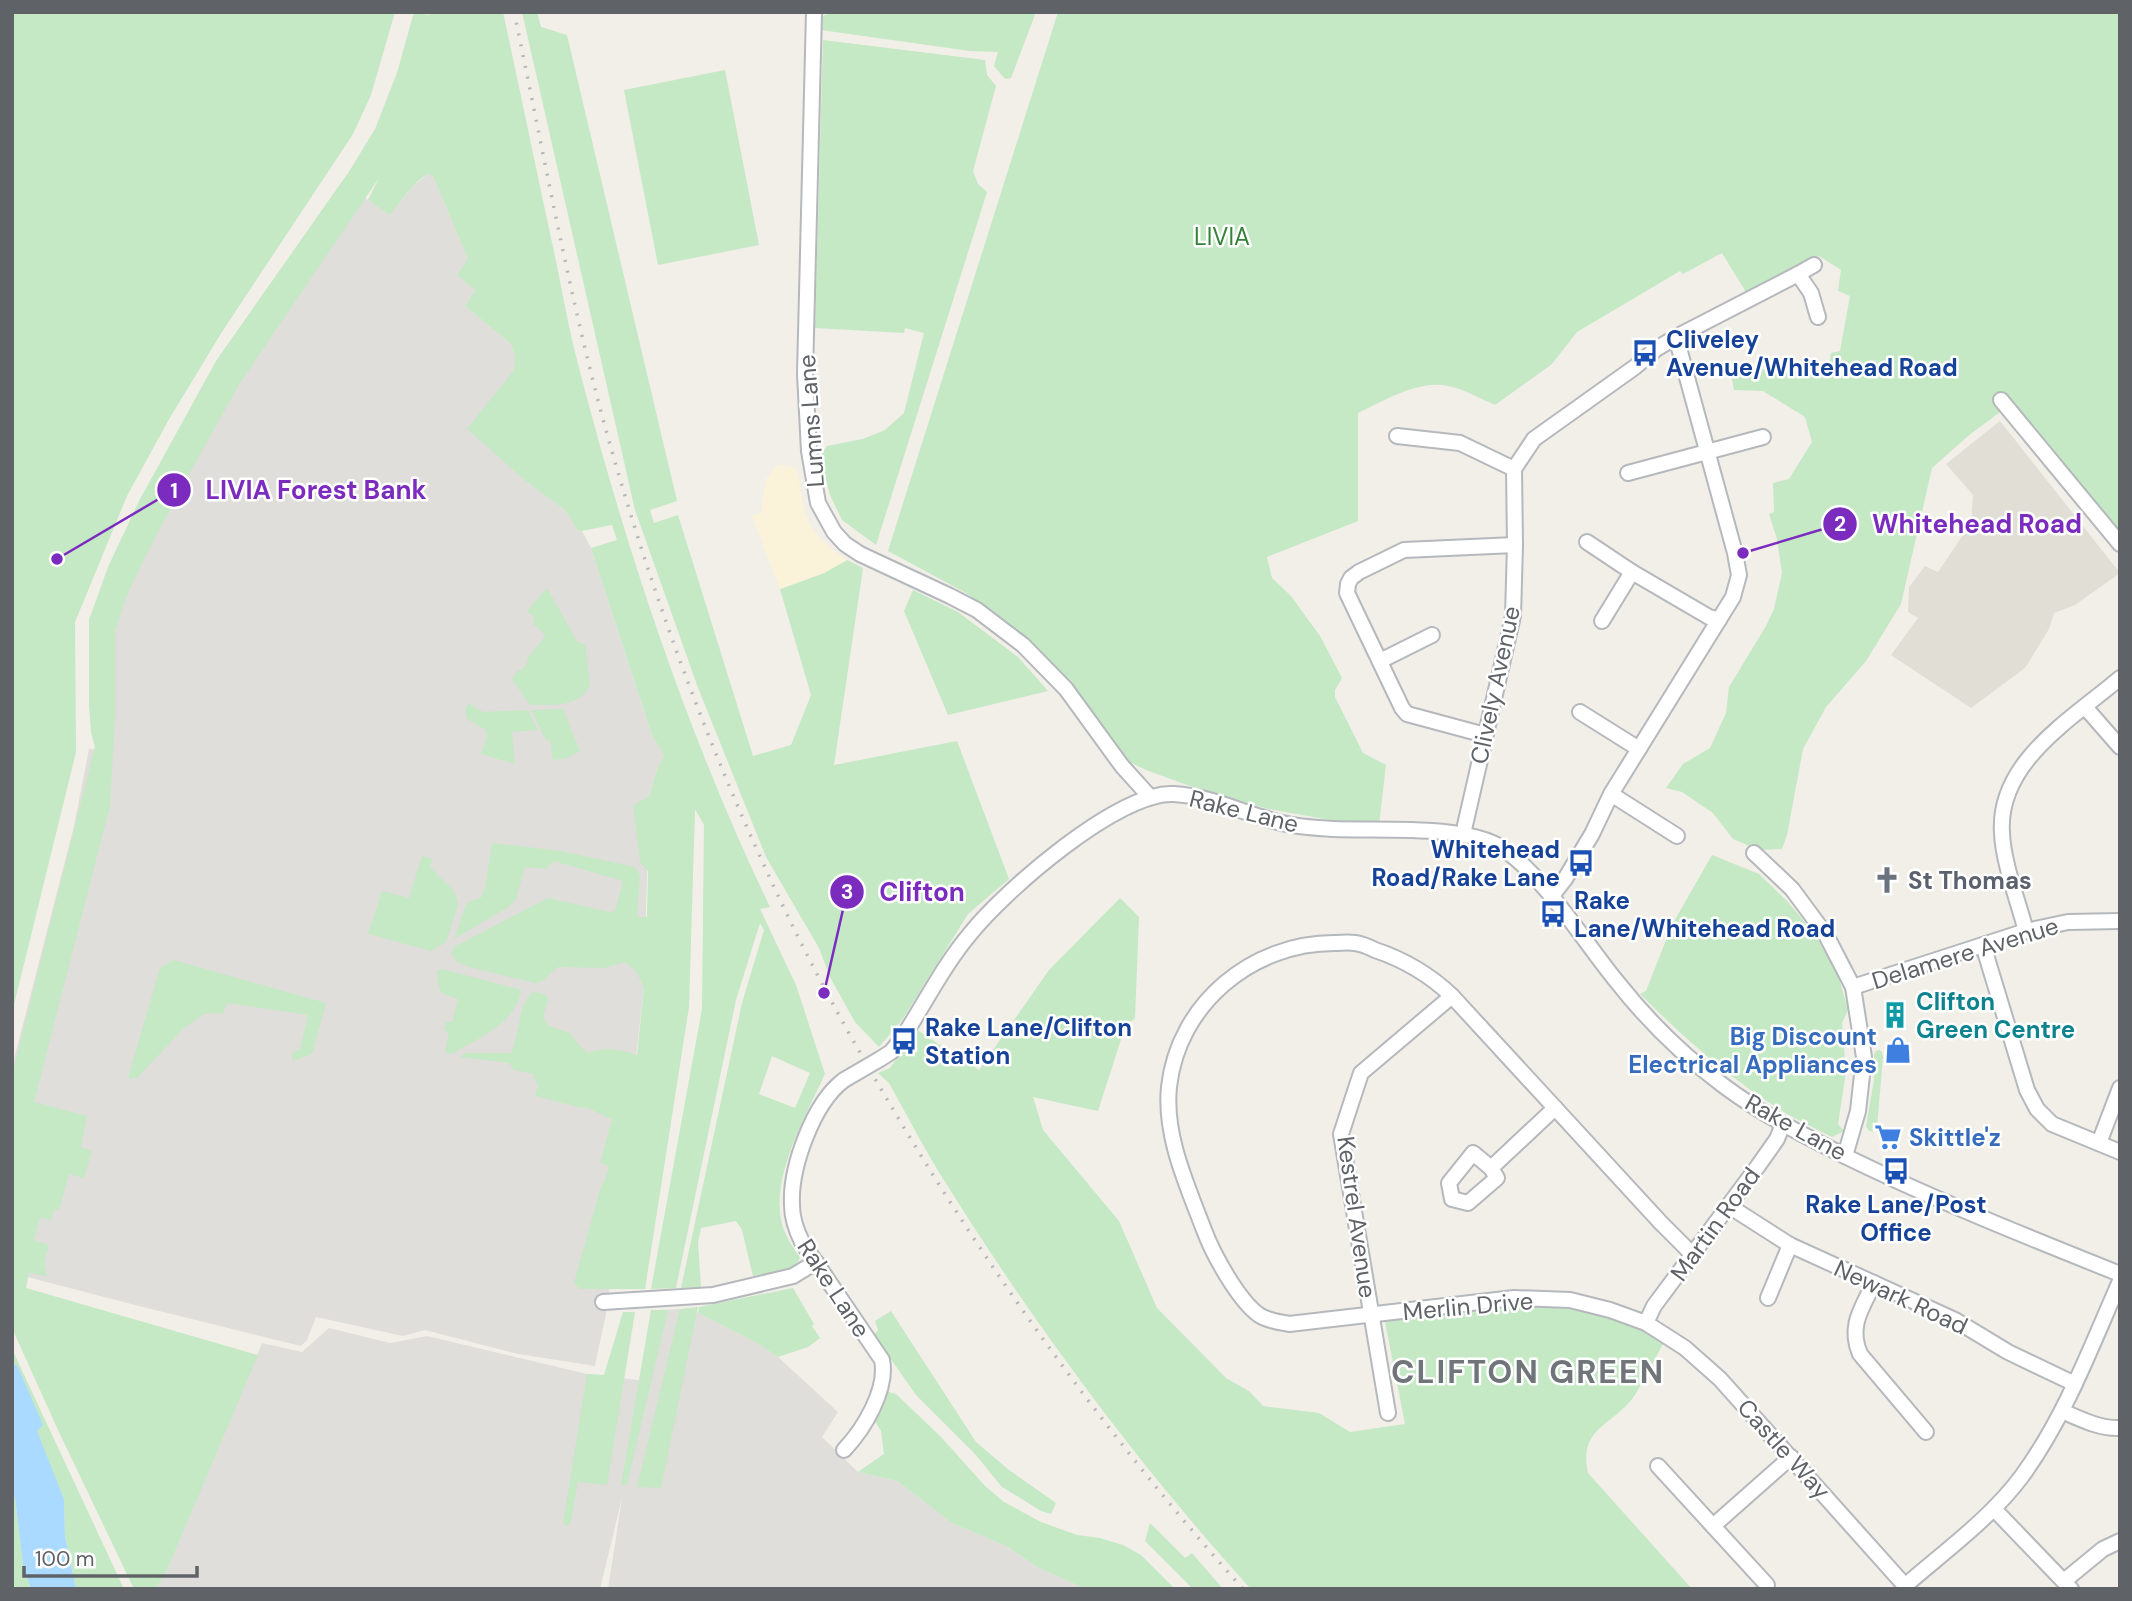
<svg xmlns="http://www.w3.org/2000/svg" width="2132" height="1601" viewBox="0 0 2132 1601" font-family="'DM Sans',sans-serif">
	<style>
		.industrial { fill: #e0deda }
		.education { fill: #e1ded6 }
		.green { fill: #c5e8c5; fill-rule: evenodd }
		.sand { fill: #fbf3d9 }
		.water { fill: #aadaff }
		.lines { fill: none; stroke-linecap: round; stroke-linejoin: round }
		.street-casing { stroke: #b5b8bc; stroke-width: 18 }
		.street { stroke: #fff; stroke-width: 14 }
		.rail { stroke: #b6b7b8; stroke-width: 3.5; stroke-dasharray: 2 9; stroke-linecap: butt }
		.street-bridge-casing { stroke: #b5b8bc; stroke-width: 18; stroke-linecap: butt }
		.street-bridge { stroke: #fff; stroke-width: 14 }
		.labels { text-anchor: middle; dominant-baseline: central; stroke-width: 5; stroke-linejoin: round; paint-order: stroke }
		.park-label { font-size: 24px; fill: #348238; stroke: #fff }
		.transit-label { font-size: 24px; font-weight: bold; fill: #164399; stroke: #fff; text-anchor: start }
		.street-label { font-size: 24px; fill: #5f6368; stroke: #fff }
		.worship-label { font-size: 24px; font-weight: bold; fill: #5b616d; stroke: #fff; text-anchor: start }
		.culture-label { font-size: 24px; font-weight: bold; fill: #0d838f; stroke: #fff; text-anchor: start }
		.shop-label { font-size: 24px; font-weight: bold; fill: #366cbe; stroke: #fff; text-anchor: end }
		.district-label { font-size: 32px; font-weight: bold; letter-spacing: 2px; fill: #70757a; stroke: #fff }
		.leader { fill: none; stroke: #7b2cbf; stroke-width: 2.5 }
		.callout-dot { fill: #7b2cbf; stroke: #fff; stroke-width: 2.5 }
		.mark-label { font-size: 21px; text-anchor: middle; font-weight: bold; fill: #fff }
		.callout-label { font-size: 26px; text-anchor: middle; font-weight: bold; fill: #7b2cbf; stroke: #fff; stroke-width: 5; stroke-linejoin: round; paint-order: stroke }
	</style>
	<rect width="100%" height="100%" fill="#f1efe8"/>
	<!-- industrial -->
	<g class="industrial">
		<path d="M428,174L433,176L468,259L475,290L465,306L511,344L515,356V370L528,483L566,511L577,530L582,531L591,548L652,735L664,755L657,770L649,798L644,988L606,1314L595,1366L518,1354L425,1330L403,1336L316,1317L307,1340L301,1346L131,1304L12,1273V1067L74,826L89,749L107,751L112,632L122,598L240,377L365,198L390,214L413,186Z"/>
		<path d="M680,1309L698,1313L755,1342L778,1357L838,1412L822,1437L858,1472L897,1481L952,1523L1006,1546L1039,1568L1086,1589H608L622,1498L600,1589H155L165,1575L262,1343L302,1352L329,1328L390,1343L427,1336L587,1374L646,1381L661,1310Z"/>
	</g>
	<!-- education -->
	<path class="education" d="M2000,421L2120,573L2075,605L2054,613L2049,629L2025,668L1971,708L1891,655L1918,618L1908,612L1909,587L1925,566L1938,572L1971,523L1973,495L1946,464Z"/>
	<!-- green -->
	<g class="green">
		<path d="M12,12H395L371,95L353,134L220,335L168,421L127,496L75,622L76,752L12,1013Z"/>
		<path d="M414,12L429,15L430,12H503C521,95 538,178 556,261C563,295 569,330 578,364C626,550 687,734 770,907L760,909L796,985L825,1074C806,1115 770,1177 782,1224C785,1236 793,1247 800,1258L792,1271L753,1276L742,1230L736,1221L701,1228L698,1242L701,1287L681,1288L742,1003L764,930L760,923L736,1000L676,1288L651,1289L702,1009L704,825L695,809L689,1007L645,1289H580L574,1283L602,1183H604L609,1166L600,1163L612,1119C601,1115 595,1111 585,1107L582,1108L535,1096L538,1086L533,1074L514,1070L509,1063L460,1057L465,1053H512L523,1006L532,992L545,994L548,999L543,1017L549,1026L570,1033L579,1045L588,1053C606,1046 620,1050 637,1055L644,988L636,971L625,962L604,968L558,967L543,981L535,983L469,967L457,962L451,954L454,947L548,898L610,912L615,911L623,881L554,861L546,869L525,867L516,899L510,906L454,939L467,902L481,898L485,887L492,843L561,851L631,866L637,869L640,876L637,917H647L648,871L640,862L633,805L649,797L657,770L664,755L652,735L591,548L617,540L612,525L582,531L577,530L566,511L528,483L467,429L514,370L515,356L511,344L465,306L475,290L457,275L468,259L433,176L428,174C412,183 402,200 390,215L368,200L379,178L240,383L184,483L143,561L125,600L115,632V718L110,806L34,1102L87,1116L81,1147L92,1151L84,1178L69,1174L59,1210L54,1209L51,1220L40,1218L34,1240L49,1245L44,1262L47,1276L29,1273L26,1288L258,1355L165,1575L155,1589H134L58,1430L12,1328V1075L95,747L91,732L89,705V620L108,567L139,501L216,361L350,170L375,129L397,73ZM772,1056L810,1073L795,1108L759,1094Z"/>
		<path d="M522,12H537L541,27L567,35L677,501L650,510L654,523L678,515L753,756L791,745L811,695L780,589L824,573L847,560L863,568L834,765L957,741L1009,879L968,914L902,1020L879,1047L855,1022L830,977L819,948L766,857L697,685L635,510Z"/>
		<path d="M836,12H1036L1011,78L1005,79L994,66L998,52L970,51L821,30L822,16Z"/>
		<path d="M1058,12H2120V532L2012,403L1968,436L1932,468L1901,604L1866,661L1826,707L1803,749L1787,835L1782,849L1759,850L1733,839L1713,813L1682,792L1666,788L1683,764L1710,748L1726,713L1729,687L1766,626L1774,609L1782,573L1777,539L1769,514L1774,512L1773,483L1789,479L1812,442L1805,417L1763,391L1734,390L1730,368L1828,372L1831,353L1840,351L1850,296L1838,291L1841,270L1819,256L1746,292L1722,253L1683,274L1680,271L1577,332L1552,364L1495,405C1481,399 1464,389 1449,386C1419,379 1383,401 1358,413V521L1267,557L1272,578L1291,596L1320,636L1342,678L1335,690V697L1363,753L1386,765L1379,825L1347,823L1268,809L1187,785L1146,770L1123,759L1068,680L1019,632L966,593L888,551Z"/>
		<path d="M823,40L985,60L987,75L996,86L973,171L978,184L987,192L876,545L842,520L830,495L820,456L827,446L863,439L885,430L904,413L924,333L905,328L904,333L815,328Z"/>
		<path d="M725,70L759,245L658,265L624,90Z"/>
		<path d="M547,588L577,641L585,645L590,684C581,708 551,705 530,705L512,679L518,670L521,671L528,661L527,659L546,635L533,624L534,617L527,611Z"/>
		<path d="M913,590L958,612L1018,657L1048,691L948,715L904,611Z"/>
		<path d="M468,703L483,712L528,710L538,730L512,732L515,764L481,754L487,738L486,730L467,719L465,710Z"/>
		<path d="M563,709L580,751L567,758L553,760L550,740H546L531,710Z"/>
		<path d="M1712,855L1759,874L1788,902L1815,935L1838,975L1848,1010L1842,1023L1846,1072L1838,1124L1844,1131L1832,1137C1815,1128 1796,1120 1779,1109C1728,1077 1682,1036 1640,994L1646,991L1672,925Z"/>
		<path d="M422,856L433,859L430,867L453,890L456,896L458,905L446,942L431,951L368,934L382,891L409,898Z"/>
		<path d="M1120,898L1139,917L1135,1018L1125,1027L1098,1111L1033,1097L1043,1130L1119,1221L1157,1308L1226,1378L1249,1391L1263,1406L1319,1413L1350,1432L1405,1424L1385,1322C1477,1303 1581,1289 1664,1342C1654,1360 1644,1382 1632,1399C1611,1426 1578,1429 1588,1473L1692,1589H1251C1138,1465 1036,1327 947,1185C926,1152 908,1117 889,1083L878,1073L890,1068L917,1030L979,1070L1049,970Z"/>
		<path d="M173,960L326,1003L312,1054L293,1061L291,1054L300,1049L308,1015L227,1003L223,1013L204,1014L183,1029L137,1078L129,1079V1074L160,968Z"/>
		<path d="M442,969L521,990C517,1023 478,1038 452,1054L445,1052L449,1032L444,1030L446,1022H452L458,999L441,993L437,979V971Z"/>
		<path d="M1879,1050L1882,1052L1883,1057L1877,1127L1873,1132L1868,1130L1866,1126L1874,1080V1055L1876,1051Z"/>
		<path d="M793,1288L814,1324L812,1326L820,1338L808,1347L778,1357L755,1342L698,1313L699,1307Z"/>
		<path d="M698,1307L661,1488L637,1487L680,1309Z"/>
		<path d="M651,1310H668L627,1485H621Z"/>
		<path d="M891,1311L976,1442L1009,1470L1056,1503L1051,1514L1041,1511L1002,1487L975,1454L916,1395L874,1335L878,1330L875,1321Z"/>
		<path d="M623,1312H635L607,1485L578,1482L571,1521L567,1527L563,1523L587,1374L604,1375Z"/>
		<path d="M12,1349L124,1589H76L65,1536L64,1499L36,1431L17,1365H12Z"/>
		<path d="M888,1392L896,1394L941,1437L985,1486L1004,1502L1041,1522L1077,1535L1100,1538L1123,1545L1141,1555L1175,1589H1086L1039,1568L1006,1546L952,1523L897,1481L858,1472L884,1454L881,1431L874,1420Z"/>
		<path d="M12,1492L15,1498L23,1565L31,1589H12Z"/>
		<path d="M1150,1523L1185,1558L1192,1553L1223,1589H1193L1145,1541Z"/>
	</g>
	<!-- sand -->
	<path class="sand" d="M778,464L796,469C800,482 801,495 804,509C809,533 828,547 847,560L824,573L780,589L752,516L761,513L766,479Z"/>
	<!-- water -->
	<path class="water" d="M12,1365H17L43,1425L37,1431L64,1499L65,1536L76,1589H31L23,1565L15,1498L12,1492Z"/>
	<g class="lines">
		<defs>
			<g id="street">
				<path d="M814,12L805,374L809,451L818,503L834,532L845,544L860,554L950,596L977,610L1023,645L1066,689L1122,766L1150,797"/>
				<path d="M1798,274L1814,265"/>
				<path d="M2001,400L2120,544"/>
				<path d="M1397,436L1460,443L1514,469"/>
				<path d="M1628,473L1763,437"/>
				<path d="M1587,542L1632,572L1709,617L1719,620"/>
				<path d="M1602,621L1632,572"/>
				<path d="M1380,661L1432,635"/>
				<path d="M2085,707L2120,747"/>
				<path d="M1580,712L1639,749"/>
				<path d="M1485,735L1407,714L1402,708L1347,593L1348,584L1351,578L1359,572L1404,550L1515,545"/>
				<path d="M1611,794L1677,836"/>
				<path d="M1463,834L1513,616L1515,545L1514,469L1534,439L1635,367L1656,349L1676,337L1798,274L1811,293L1818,317"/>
				<path d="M1754,853L1792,889L1826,935L1853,987L1864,1057L1858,1111L1845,1156"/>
				<path d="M1551,897L1565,879L1592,834L1611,794L1733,597L1739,575L1735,553L1676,337"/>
				<path d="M2026,931C2018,901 2003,862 2002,833C1997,762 2072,719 2120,678"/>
				<path d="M1983,945L2027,1090L2037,1109L2052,1124L2120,1152"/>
				<path d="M1853,987L2026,931L2068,922L2120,921"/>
				<path d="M880,1059L891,1052L901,1040C924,1005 943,966 970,934C1004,891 1119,791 1174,794C1212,796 1246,815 1282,823C1298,827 1317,828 1333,829C1378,831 1465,824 1502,848C1544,876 1585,943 1618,983C1648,1021 1685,1057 1724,1086C1764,1116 1809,1138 1853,1160C1940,1202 2030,1238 2120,1274"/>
				<path d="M2099,1143L2120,1088"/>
				<path d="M1491,1168L1497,1178L1468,1203L1452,1199L1449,1183L1473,1153L1491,1168L1555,1108"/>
				<path d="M1729,1206L1790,1245L1955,1320L2008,1352L2075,1384"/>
				<path d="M1692,1254L1661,1223L1452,996C1429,974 1405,960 1375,950C1369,947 1362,944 1355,943C1348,942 1341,943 1334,943C1252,943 1178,1004 1169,1087C1164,1136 1187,1185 1204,1230C1213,1254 1238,1300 1259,1315C1268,1321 1279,1322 1289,1324L1514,1298L1570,1300L1610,1310L1646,1323L1685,1348L1720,1379L1908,1589"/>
				<path d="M1874,1283C1862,1308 1848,1326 1860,1354L1926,1432"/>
				<path d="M1768,1298L1790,1245"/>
				<path d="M603,1302L713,1295L793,1276L816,1262"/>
				<path d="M1646,1323L1654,1306L1758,1166L1777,1139L1783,1124"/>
				<path d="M2062,1411C2080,1419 2100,1429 2120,1428"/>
				<path d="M1388,1413L1341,1134L1361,1073L1452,996"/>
				<path d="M844,1450C864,1429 888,1389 882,1360L802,1242C796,1230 792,1218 792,1205C790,1168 813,1103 844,1080"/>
				<path d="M1658,1466L1767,1585"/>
				<path d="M1994,1509L2071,1589"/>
				<path d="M1713,1526L1791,1457"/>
				<path d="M2064,1581L2103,1549L2120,1541"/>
				<path d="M1906,1585C1945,1551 1991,1518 2022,1476C2065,1417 2091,1347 2120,1281"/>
			</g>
		</defs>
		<!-- street casing -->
		<use href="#street" class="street-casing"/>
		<!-- street -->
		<use href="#street" class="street"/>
		<!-- rail -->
		<path class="rail" d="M514,12C547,168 574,326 620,479C663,625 718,770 784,908C822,988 866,1065 912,1141C1009,1300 1119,1450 1243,1589"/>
		<defs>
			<path id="street-bridge" d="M844,1080L880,1059"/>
		</defs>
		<!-- street-bridge casing -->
		<use href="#street-bridge" class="street-bridge-casing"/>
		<!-- street-bridge -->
		<use href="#street-bridge" class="street-bridge"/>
	</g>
	<!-- icons -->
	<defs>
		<symbol id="bus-bare" viewBox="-9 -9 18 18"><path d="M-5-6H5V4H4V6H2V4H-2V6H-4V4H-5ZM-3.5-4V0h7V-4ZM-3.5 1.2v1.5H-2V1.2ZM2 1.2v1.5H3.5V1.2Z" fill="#1a4fb4" stroke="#fff" stroke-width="2.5" paint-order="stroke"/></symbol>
		<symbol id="church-bare" viewBox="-9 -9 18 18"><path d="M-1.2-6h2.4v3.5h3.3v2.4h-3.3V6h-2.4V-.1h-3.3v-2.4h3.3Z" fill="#6b7280" stroke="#fff" stroke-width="2.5" paint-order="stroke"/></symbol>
		<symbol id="building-bare" viewBox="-9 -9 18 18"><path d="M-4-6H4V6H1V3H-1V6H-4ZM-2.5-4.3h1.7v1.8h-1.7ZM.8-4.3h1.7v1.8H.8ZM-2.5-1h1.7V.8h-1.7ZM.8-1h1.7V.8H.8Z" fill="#0f9aa8" stroke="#fff" stroke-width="2.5" paint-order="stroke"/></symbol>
		<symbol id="shop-bare" viewBox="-9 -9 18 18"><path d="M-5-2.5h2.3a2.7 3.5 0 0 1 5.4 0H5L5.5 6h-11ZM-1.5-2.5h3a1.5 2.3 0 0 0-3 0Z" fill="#3f7fe0" stroke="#fff" stroke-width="2.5" paint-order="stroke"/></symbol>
		<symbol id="supermarket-bare" viewBox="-9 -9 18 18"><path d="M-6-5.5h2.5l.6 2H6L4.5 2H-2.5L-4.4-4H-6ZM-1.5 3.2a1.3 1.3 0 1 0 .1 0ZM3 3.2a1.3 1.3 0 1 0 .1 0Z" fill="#3f7fe0" stroke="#fff" stroke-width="2.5" paint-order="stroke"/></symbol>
	</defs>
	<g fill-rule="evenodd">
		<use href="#bus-bare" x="1626" y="334" width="38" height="38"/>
		<use href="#bus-bare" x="1562" y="844" width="38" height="38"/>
		<use href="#church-bare" x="1868" y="861" width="38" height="38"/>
		<use href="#bus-bare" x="1534" y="895" width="38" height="38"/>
		<use href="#building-bare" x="1876" y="996" width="38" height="38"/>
		<use href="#bus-bare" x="885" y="1022" width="38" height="38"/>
		<use href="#shop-bare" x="1879" y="1031" width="38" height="38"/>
		<use href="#supermarket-bare" x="1869" y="1118" width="38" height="38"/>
		<use href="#bus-bare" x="1877" y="1152" width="38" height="38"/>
	</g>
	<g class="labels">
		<!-- park labels -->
		<g class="park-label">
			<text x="1222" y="236">LIVIA</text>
		</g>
		<!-- transit labels -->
		<g class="transit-label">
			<text x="1666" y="339">Cliveley<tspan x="1666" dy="28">Avenue/Whitehead Road</tspan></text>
			<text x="1560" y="849" text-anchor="end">Whitehead<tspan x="1560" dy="28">Road/Rake Lane</tspan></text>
			<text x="1574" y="900">Rake<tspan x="1574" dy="28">Lane/Whitehead Road</tspan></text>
			<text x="925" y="1027">Rake Lane/Clifton<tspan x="925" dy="28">Station</tspan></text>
			<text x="1896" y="1204" text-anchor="middle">Rake Lane/Post<tspan x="1896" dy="28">Office</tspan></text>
		</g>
		<!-- street labels -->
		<g class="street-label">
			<text transform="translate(811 421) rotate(-94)">Lumns Lane</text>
			<text transform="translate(1495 685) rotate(-78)">Clively Avenue</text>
			<text transform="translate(1244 811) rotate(14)">Rake Lane</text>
			<text transform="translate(1965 953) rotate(-17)">Delamere Avenue</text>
			<text transform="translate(1796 1127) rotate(29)">Rake Lane</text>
			<text transform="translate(1357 1217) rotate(82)">Kestrel Avenue</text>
			<text transform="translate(1715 1224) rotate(-54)">Martin Road</text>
			<text transform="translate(834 1288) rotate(57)">Rake Lane</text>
			<text transform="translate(1901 1297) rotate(25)">Newark Road</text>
			<text transform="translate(1468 1306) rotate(-5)">Merlin Drive</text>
			<text transform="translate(1784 1449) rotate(48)">Castle Way</text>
		</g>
		<!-- worship labels -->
		<g class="worship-label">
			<text x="1908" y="880">St Thomas</text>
		</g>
		<!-- culture labels -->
		<g class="culture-label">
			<text x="1916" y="1001">Clifton<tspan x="1916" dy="28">Green Centre</tspan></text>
		</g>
		<!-- shop labels -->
		<g class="shop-label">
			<text x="1877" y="1036">Big Discount<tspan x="1877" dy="28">Electrical Appliances</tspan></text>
			<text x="1909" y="1137" text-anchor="start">Skittle'z</text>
		</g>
		<!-- district labels -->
		<g class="district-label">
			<text x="1528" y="1372">CLIFTON GREEN</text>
		</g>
	</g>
	<!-- callouts -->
	<path class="leader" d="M57 559L174 490M1743 553L1840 524M824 993L847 892"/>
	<g class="callout-dot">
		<circle cx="57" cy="559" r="7"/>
		<circle cx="1743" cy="553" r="7"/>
		<circle cx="824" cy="993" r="7"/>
		<circle cx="174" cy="490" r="18"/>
		<circle cx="1840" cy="524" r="18"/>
		<circle cx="847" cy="892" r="18"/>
	</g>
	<g class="mark-label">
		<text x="174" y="498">1</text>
		<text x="1840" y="531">2</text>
		<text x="847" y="899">3</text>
	</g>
	<g class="callout-label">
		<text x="316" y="499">LIVIA Forest Bank</text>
		<text x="1977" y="533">Whitehead Road</text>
		<text x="922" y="901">Clifton</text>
	</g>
	<!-- border -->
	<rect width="2132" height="1601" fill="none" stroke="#5f6368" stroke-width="28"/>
	<!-- scale -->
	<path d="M24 1566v10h173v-10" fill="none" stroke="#5f6368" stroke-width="3.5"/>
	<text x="35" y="1566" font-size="21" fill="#5f6368" stroke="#ffffff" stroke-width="5" paint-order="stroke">100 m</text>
</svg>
